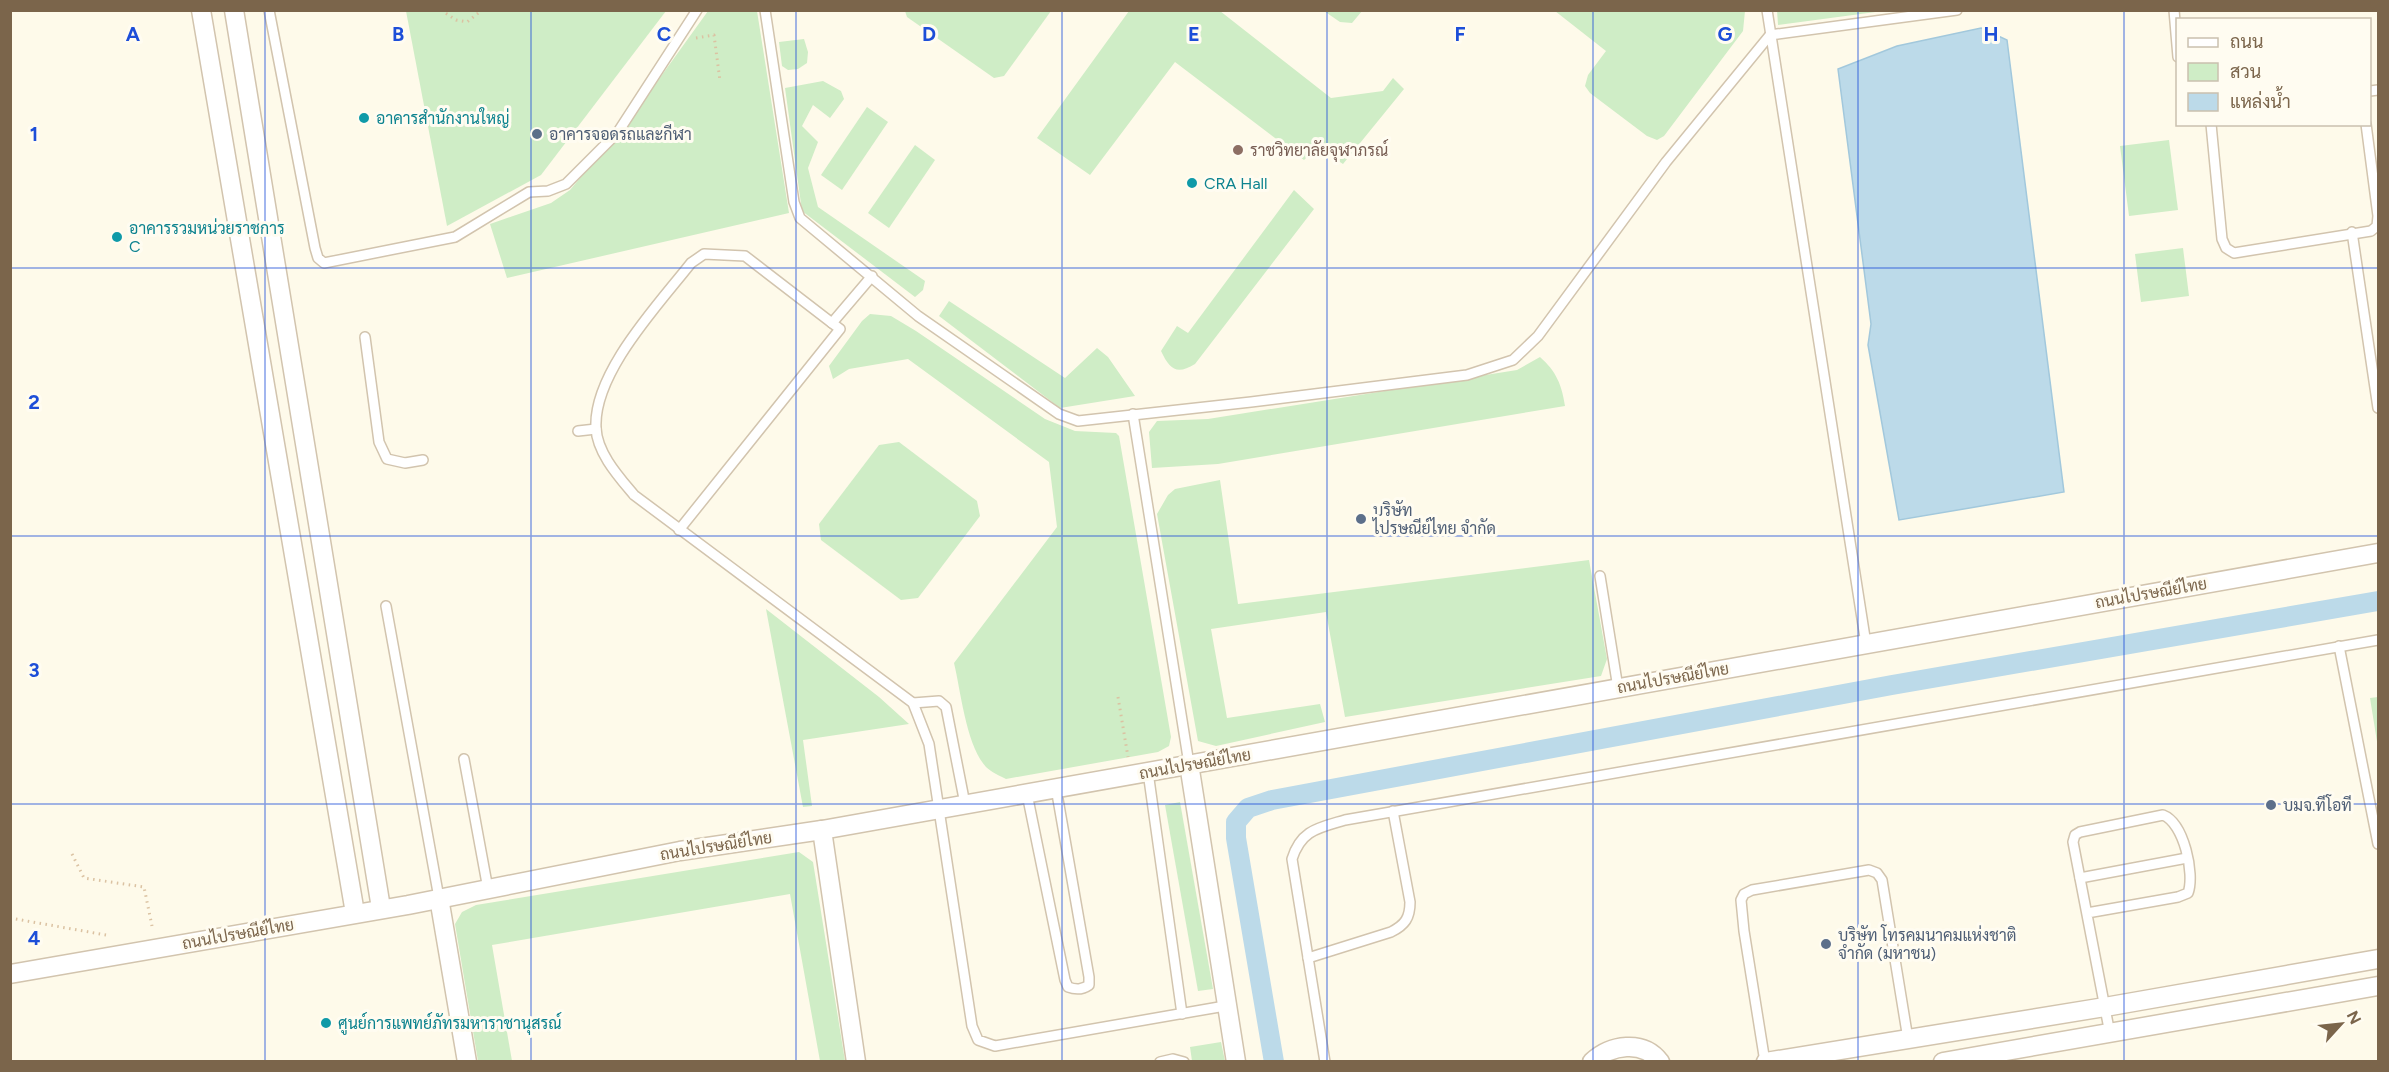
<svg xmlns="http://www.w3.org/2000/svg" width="2389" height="1072" viewBox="0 0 2389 1072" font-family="Figtree,Sarabun,sans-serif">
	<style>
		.green { fill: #cfedc6 }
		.water { fill: #bcdae9; stroke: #a2c8dc; stroke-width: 1.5 }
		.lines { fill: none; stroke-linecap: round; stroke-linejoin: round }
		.canal { stroke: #bcdae9; stroke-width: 20 }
		.lane-casing { stroke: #d2c4ae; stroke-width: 12 }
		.street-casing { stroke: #d2c4ae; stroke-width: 21 }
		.path { stroke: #dbc2a2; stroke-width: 3; stroke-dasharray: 1.5 4.5; stroke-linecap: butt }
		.lane { stroke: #fff; stroke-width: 9 }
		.street { stroke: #fff; stroke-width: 18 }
		.grid { fill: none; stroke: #1d4ed8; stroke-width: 1.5; stroke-opacity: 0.55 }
		.culture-dot { fill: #0f9aa8; stroke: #fffcf1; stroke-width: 2 }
		.service-dot { fill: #5c6f8a; stroke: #fffcf1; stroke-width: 2 }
		.education-dot { fill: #8d6e63; stroke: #fffcf1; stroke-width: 2 }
		.labels { text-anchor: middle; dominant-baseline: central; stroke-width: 6; stroke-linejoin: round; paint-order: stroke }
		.culture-label { font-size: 16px; fill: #0d838f; stroke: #fffcf1; text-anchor: start }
		.service-label { font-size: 16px; fill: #4e5e75; stroke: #fffcf1; text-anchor: start }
		.education-label { font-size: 16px; fill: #785e54; stroke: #fffcf1; text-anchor: start }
		.street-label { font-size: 16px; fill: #7b654b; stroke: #fffcf1 }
		.grid-label { font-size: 20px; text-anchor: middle; font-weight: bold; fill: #1d4ed8; stroke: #fffcf1; stroke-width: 6; stroke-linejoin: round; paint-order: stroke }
	</style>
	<rect width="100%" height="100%" fill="#fefaea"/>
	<!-- green -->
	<g class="green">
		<path d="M1777,10H1883V11L1778,25Z"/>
		<path d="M406,11V10L666,11L541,175L447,226Z"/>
		<path d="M708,11H757L789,213L507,278L490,224L551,203L570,190L636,111Z"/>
		<path d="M905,11V10L1051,11L1004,76L994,78L907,17Z"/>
		<path d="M1129,11H1220L1331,98L1383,91L1393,78L1404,89L1343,164L1317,147L1304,160L1175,62L1090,175L1037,138Z"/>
		<path d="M1324,11H1362L1352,23L1340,22Z"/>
		<path d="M1555,11H1745L1743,31L1664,136L1657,140L1647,136L1590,93L1585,86L1588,75L1606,51Z"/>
		<path d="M804,39L808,52L807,63L798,69L788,70L782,66L779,42Z"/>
		<path d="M823,81L841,91L844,99L830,118L813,105L802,126L818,142L808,168L818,207L925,281L923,290L915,297L802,211L785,88Z"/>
		<path d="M867,107L888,122L842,190L821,175Z"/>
		<path d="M2169,140L2178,210L2129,216L2120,146Z"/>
		<path d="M915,145L935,160L889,228L868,213Z"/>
		<path d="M1294,190L1314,209L1195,364C1177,375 1170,370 1161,351L1177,326L1188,333Z"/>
		<path d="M2183,248L2189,296L2141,302L2135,254Z"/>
		<path d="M949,301L1065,378L1097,348L1108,357L1135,396L1060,408L939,316Z"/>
		<path d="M870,314L891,316L916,331L1045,419L1075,431L1116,433L1119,436L1171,737L1169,746L1158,752L1006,779C1000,776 991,772 986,767C966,745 961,692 954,663L1057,527L1049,462L908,359L849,369L833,379L829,366L862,321Z"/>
		<path d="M1540,357C1556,371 1562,385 1565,406L1218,464L1152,468L1149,432L1157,421L1208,419L1517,370Z"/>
		<path d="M899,442L977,501L980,516L918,598L901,600L821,540L819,524L879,445Z"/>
		<path d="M1220,480L1238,604L1589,560L1607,659L1601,676L1345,717L1326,612L1211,629L1227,718L1320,704L1325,722L1216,746L1198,741L1157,514L1168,495L1175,489Z"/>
		<path d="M766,609L879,697L909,724L803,740L812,806L803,807Z"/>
		<path d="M2378,697V748L2370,698Z"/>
		<path d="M1180,802L1213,989L1198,991L1165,805Z"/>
		<path d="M799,852L813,862L845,1061H820L790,894L492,945L512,1061H478L455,924L462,912L476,905Z"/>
		<path d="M1221,1042L1225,1061H1192L1190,1047Z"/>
	</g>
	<!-- water -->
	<path class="water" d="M1981,28L2007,40L2064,492L1899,520L1868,345L1871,324L1838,69L1897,46Z"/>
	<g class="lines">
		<!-- canal -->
		<path class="canal" d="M1274,1062L1236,838V822L1248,808L1272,800L1892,685L2378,601"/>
		<defs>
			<g id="lane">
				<path d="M269,10L315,248L318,258L324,263L455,237L529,192L548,191L566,184L618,132L697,10"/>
				<path d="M765,10L794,202L800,218L918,316L1059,414L1078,421L1251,402L1467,375L1513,360L1538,336L1666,162L1770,35L1957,10"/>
				<path d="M1767,10L1866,644"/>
				<path d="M2174,10L2178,57"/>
				<path d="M2370,91L2378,90"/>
				<path d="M2211,124L2222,239L2226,248L2234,253L2371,231L2377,226L2378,216L2366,124"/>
				<path d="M2352,232L2378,408"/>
				<path d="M832,323L745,256L704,254L691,263C659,304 593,373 596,428C597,453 619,477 634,495L913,703L929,744L972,1026L978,1040L995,1046L1225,1006"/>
				<path d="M365,337L379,442L387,459L405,463L423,460"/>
				<path d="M1133,414L1189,764"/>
				<path d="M578,431L596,429"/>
				<path d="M679,530L840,329L832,323L872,276"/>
				<path d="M1600,576L1618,688"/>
				<path d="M386,606L439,898"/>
				<path d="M2339,646L2378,844"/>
				<path d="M913,703L939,701L946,707L965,804"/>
				<path d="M464,759L488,889"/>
				<path d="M1148,772L1182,1014"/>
				<path d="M1027,794L1065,980L1068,987C1076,990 1082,990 1089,985V977L1056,788"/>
				<path d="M2080,878L2187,858"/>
				<path d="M2087,913L2178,897L2188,893C2195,874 2184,823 2163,815L2080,832L2075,835L2073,842L2110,1034"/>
				<path d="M1308,958L1391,932C1405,925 1410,918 1410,902L1393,811"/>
				<path d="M1160,1062L1173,1059L1184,1062"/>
				<path d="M1325,1062L1292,859C1301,830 1318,828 1345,820L2378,640"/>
				<path d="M1765,1062L1744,931L1741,900L1744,894L1752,890L1869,870L1877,873L1882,880L1908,1039"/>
			</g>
			<g id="street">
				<path d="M201,10L355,913"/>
				<path d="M234,10L381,908"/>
				<path d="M1189,764L1236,1062"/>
				<path d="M822,830L856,1062"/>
				<path d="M439,898L467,1062"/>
				<path d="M10,974L408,905L680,851L822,830L2378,553"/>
				<path d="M1592,1062C1610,1045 1643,1039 1660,1062"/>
				<path d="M1766,1062L2105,1007L2378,959"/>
				<path d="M1943,1062L2378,986"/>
			</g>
		</defs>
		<!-- lane casing -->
		<use href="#lane" class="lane-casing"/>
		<!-- street casing -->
		<use href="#street" class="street-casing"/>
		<!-- path -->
		<g class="path">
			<path d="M441,10L456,20L467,22L482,10"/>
			<path d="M696,38L714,35L720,81"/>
			<path d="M1118,697L1128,757"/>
			<path d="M72,854L84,878L144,887L152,926"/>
			<path d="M10,918L106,935"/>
		</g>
		<!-- lane -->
		<use href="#lane" class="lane"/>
		<!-- street -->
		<use href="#street" class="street"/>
	</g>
	<!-- grid -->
	<path class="grid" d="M265,10V1062M531,10V1062M796,10V1062M1062,10V1062M1327,10V1062M1593,10V1062M1858,10V1062M2124,10V1062M10,268H2378M10,536H2378M10,804H2378"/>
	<!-- markers -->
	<g class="culture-dot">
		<circle cx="364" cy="118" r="6"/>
		<circle cx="1192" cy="183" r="6"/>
		<circle cx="117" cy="237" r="6"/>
		<circle cx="326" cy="1023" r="6"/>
	</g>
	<g class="service-dot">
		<circle cx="537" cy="134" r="6"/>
		<circle cx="1361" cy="519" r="6"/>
		<circle cx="2271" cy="805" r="6"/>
		<circle cx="1826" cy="944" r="6"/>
	</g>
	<circle class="education-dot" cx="1238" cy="150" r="6"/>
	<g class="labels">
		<!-- culture labels -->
		<g class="culture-label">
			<text x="376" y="118">อาคารสำนักงานใหญ่</text>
			<text x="1204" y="183">CRA Hall</text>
			<text x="129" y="228">อาคารรวมหน่วยราชการ<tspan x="129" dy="18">C</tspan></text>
			<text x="338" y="1023">ศูนย์การแพทย์ภัทรมหาราชานุสรณ์</text>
		</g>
		<!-- service labels -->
		<g class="service-label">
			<text x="549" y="134">อาคารจอดรถและกีฬา</text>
			<text x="1373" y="510">บริษัท<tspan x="1373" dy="18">ไปรษณีย์ไทย จำกัด</tspan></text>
			<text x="2283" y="805">บมจ.ทีโอที</text>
			<text x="1838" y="935">บริษัท โทรคมนาคมแห่งชาติ<tspan x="1838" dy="18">จำกัด (มหาชน)</tspan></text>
		</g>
		<!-- education labels -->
		<g class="education-label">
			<text x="1250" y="150">ราชวิทยาลัยจุฬาภรณ์</text>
		</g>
		<!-- street labels -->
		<g class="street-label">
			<text transform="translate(2151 593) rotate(-10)">ถนนไปรษณีย์ไทย</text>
			<text transform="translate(1673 678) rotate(-10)">ถนนไปรษณีย์ไทย</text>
			<text transform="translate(1195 764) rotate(-10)">ถนนไปรษณีย์ไทย</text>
			<text transform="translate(716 846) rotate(-9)">ถนนไปรษณีย์ไทย</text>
			<text transform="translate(238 934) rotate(-10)">ถนนไปรษณีย์ไทย</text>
		</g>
	</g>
	<g class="grid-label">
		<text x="133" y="41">A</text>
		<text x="398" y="41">B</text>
		<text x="664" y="41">C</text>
		<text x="929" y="41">D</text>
		<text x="1194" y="41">E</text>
		<text x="1460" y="41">F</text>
		<text x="1725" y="41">G</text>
		<text x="1991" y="41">H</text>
		<text x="34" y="141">1</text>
		<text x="34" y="409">2</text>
		<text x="34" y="677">3</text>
		<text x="34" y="945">4</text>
	</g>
	<!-- border -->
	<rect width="2389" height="1072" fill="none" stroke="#7b654b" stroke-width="24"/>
	<!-- legend -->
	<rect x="2176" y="18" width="195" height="108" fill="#fffcf1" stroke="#cac0af" stroke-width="1.5"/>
	<rect x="2188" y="38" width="30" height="9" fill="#ffffff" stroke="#cac0af" stroke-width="1.5"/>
	<text x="2230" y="48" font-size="18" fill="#7b654b">ถนน</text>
	<rect x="2188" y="63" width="30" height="18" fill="#cfedc6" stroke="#cac0af" stroke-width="1.5"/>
	<text x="2230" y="78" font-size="18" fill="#7b654b">สวน</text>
	<rect x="2188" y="93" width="30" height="18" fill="#bcdae9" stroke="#cac0af" stroke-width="1.5"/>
	<text x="2230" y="108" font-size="18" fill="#7b654b">แหล่งน้ำ</text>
	<!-- north arrow -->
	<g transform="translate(2341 1024) rotate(63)" stroke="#fffcf1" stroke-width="4.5" paint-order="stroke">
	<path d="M0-4.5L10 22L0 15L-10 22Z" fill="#7b654b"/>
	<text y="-9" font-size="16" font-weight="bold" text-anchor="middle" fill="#7b654b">N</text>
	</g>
</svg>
